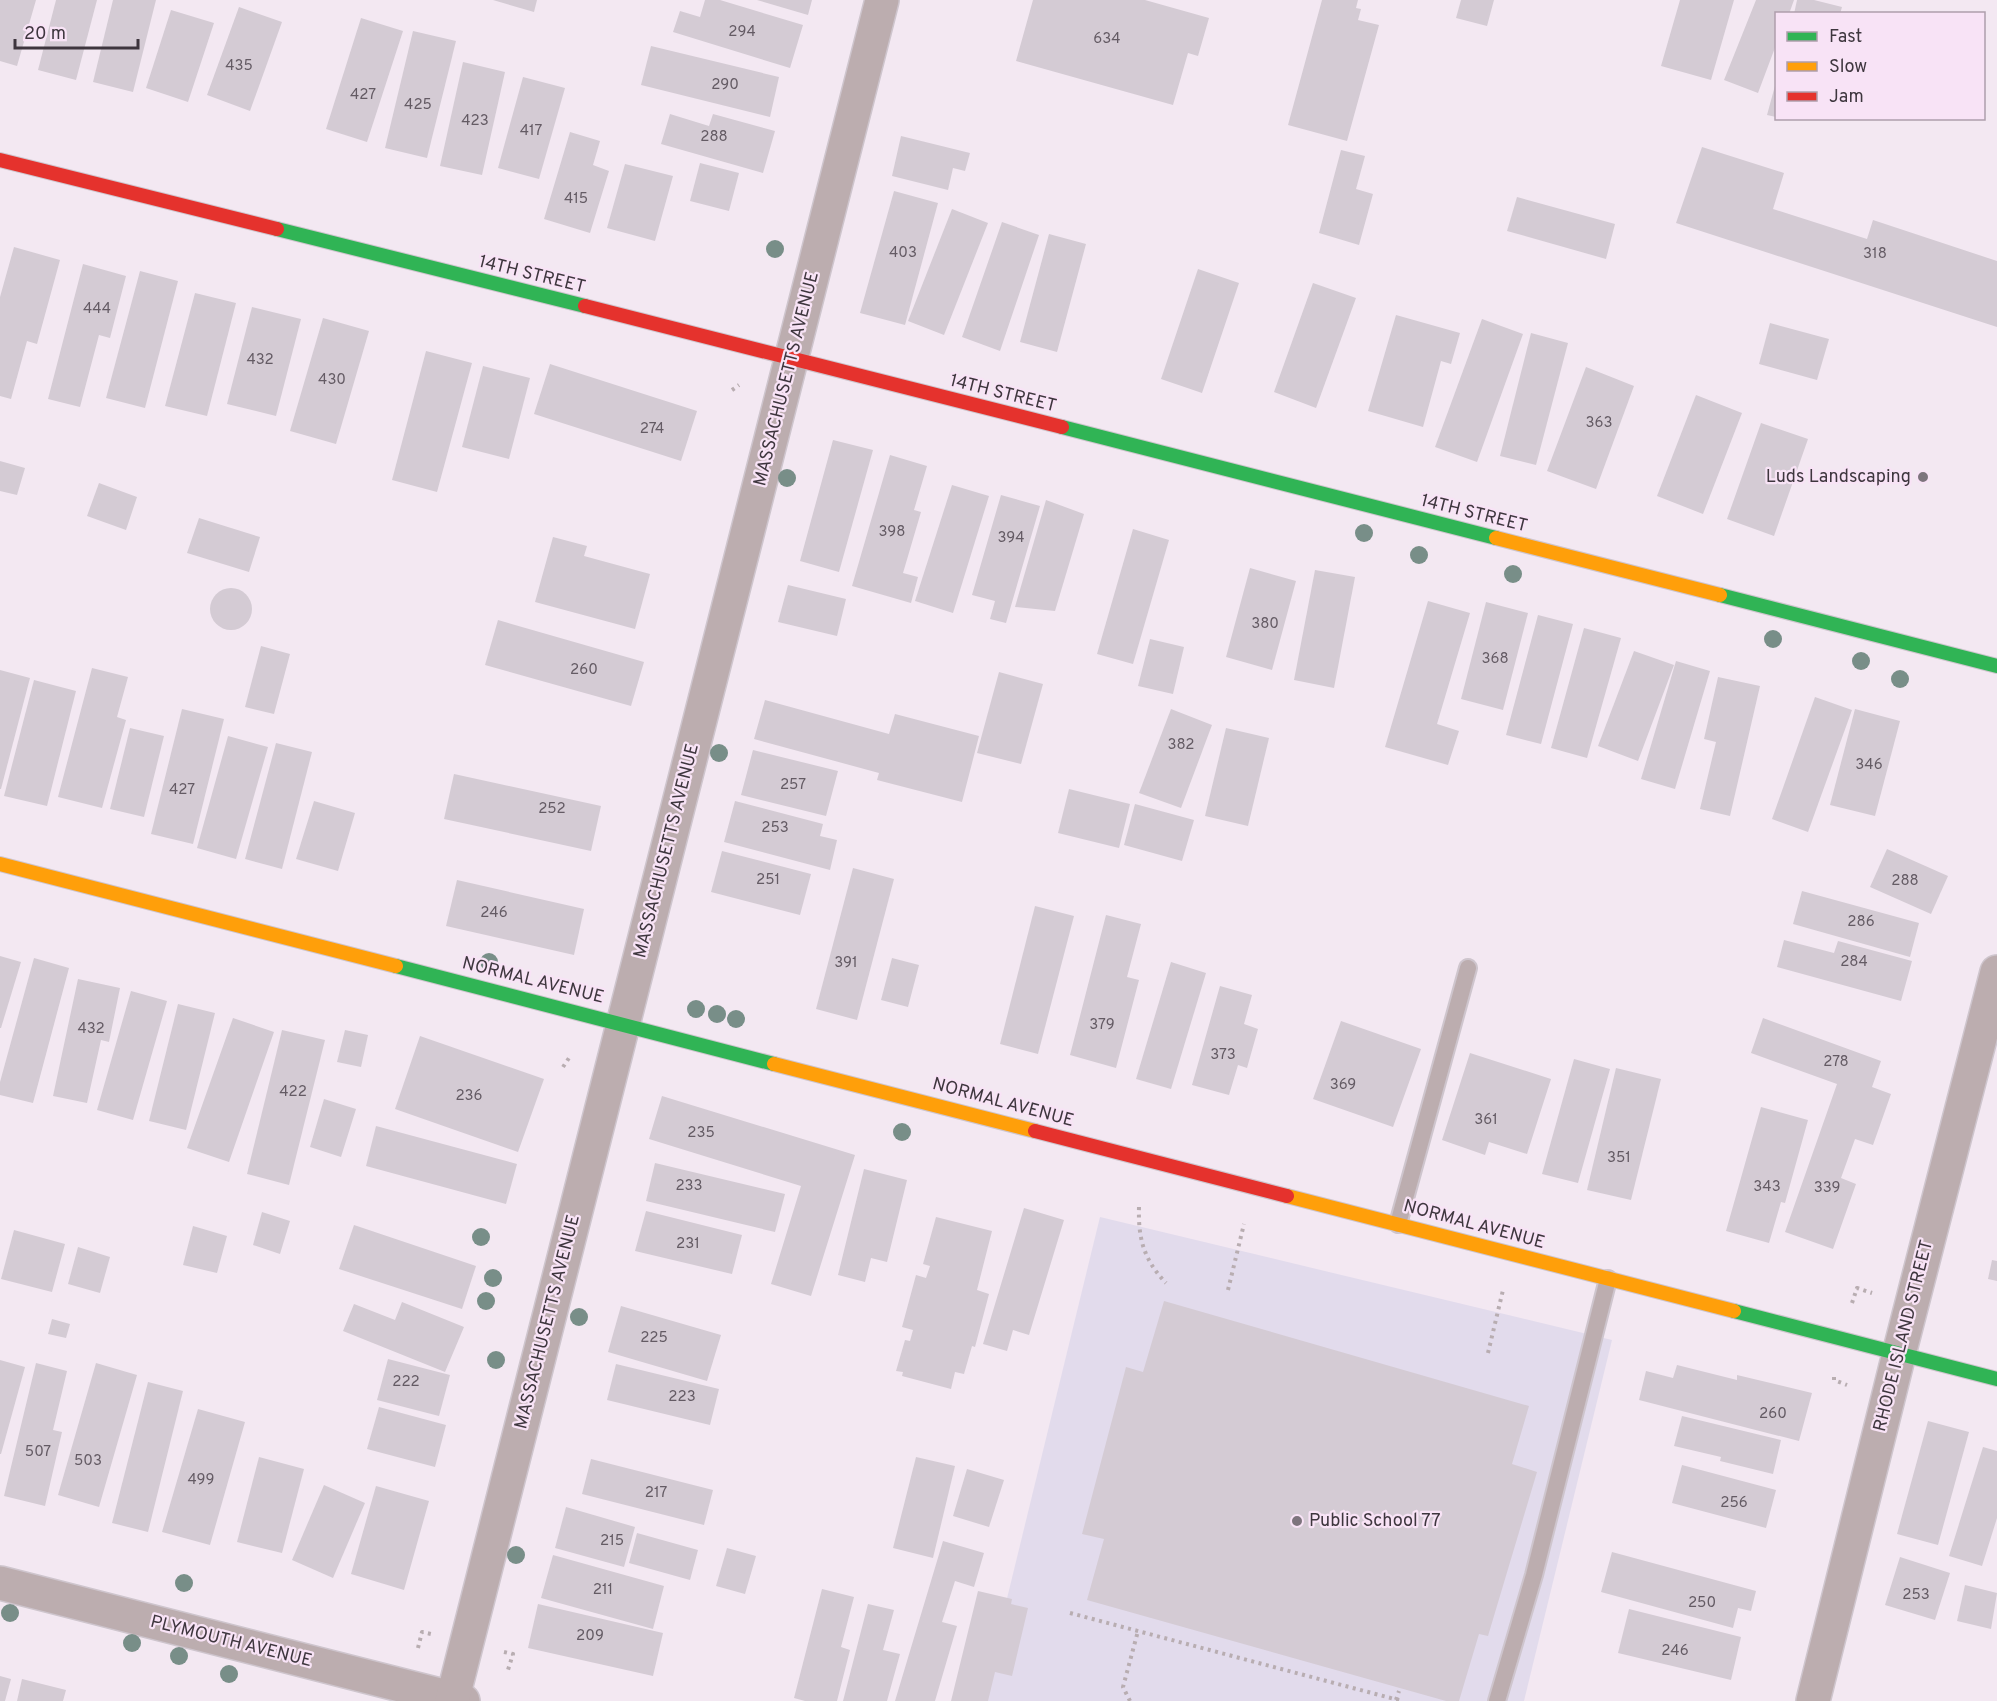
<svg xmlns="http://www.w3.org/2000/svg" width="1997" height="1701" viewBox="0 0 1997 1701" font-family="Overpass,sans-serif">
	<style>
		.education { fill: #e2dbec }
		.building { fill: #d4cbd4 }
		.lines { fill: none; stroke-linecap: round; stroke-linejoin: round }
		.lane-casing { stroke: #cec5cd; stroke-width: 20 }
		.street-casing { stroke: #cec5cd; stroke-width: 36 }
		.fast-casing { stroke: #cec5cd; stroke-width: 16 }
		.slow-casing { stroke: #cec5cd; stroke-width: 16 }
		.jam-casing { stroke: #cec5cd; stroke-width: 16 }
		.path { stroke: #b8adb1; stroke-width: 4; stroke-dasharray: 3 4.5; stroke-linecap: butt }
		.lane { stroke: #bcadaf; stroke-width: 16 }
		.street { stroke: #bcadaf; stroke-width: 33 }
		.fast { stroke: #30b455; stroke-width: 14 }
		.slow { stroke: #ff9f0a; stroke-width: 14 }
		.jam { stroke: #e5322d; stroke-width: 14 }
		.tree { fill: #788e88 }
		.poi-dot { fill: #7d747d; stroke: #f8e3f6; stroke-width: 2 }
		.labels { text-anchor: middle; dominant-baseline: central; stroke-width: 4.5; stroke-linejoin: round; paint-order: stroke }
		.number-label { font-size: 15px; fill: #645b64 }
		.street-label { font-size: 18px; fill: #3e363e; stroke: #f8e3f6 }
		.poi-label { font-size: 18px; fill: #3e363e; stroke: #f8e3f6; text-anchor: end }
	</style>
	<rect width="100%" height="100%" fill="#f3e8f2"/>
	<!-- education -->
	<path class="education" d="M1100,1217L1612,1340L1524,1701H982Z"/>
	<!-- building -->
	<g class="building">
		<path d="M0,0H36L17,66L0,61Z"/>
		<path d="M56,0H97L76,80L38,70Z"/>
		<path d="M113,0H156L133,92L93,82Z"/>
		<path d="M493,0H537L534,12Z"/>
		<path d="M705,0H720L803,25L790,68L673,32L680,11L700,17Z"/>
		<path d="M757,0H812L808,15Z"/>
		<path d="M1033,0H1145L1209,18L1198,56L1188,53L1173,105L1016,61Z"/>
		<path d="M1322,0H1358L1356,8L1361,9L1358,20L1379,25L1347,141L1288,125Z"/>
		<path d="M1461,0H1494L1487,26L1456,18Z"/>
		<path d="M1680,0H1734L1711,80L1661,66Z"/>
		<path d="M1756,0H1794L1789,14H1776V45L1758,93L1724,80Z"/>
		<path d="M1797,0H1814L1842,7L1840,14H1794Z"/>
		<path d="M239,7L282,22L250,111L207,95Z"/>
		<path d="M171,10L214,23L188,102L146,88Z"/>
		<path d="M361,18L403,31L367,142L326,129Z"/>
		<path d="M413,31L456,41L427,158L385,148Z"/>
		<path d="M651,46L779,77L770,117L641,85Z"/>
		<path d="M463,62L505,72L482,175L440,166Z"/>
		<path d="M523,77L565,88L539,179L498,168Z"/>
		<path d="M1776,82V117L1767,115Z"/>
		<path d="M670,114L709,126L713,114L775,131L763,173L661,144Z"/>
		<path d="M570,132L600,141L593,165L609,171L590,233L544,219Z"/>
		<path d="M901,136L970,153L965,171L953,168L948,190L892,176Z"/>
		<path d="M1702,147L1784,173L1773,209L1867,239L1873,220L1997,261V327L1676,223Z"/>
		<path d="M1341,150L1365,156L1356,189L1373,194L1359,245L1319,233Z"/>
		<path d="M700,163L739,173L729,211L690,201Z"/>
		<path d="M625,164L673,176L655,241L607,228Z"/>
		<path d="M894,191L938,203L905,325L860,313Z"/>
		<path d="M1517,197L1615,224L1606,259L1507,231Z"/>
		<path d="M952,209L988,223L944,335L908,321Z"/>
		<path d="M1002,222L1039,235L1000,351L962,337Z"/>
		<path d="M1049,234L1086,244L1057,352L1020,342Z"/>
		<path d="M14,247L60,260L37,344L27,341L11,399L0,396V297Z"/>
		<path d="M83,264L126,276L110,338L99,335L80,407L48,399Z"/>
		<path d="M1198,269L1239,283L1202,393L1161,379Z"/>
		<path d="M140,271L178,281L145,408L106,398Z"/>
		<path d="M1313,283L1356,298L1316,408L1274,392Z"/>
		<path d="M195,293L236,303L207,416L165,406Z"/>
		<path d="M252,307L301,319L276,416L227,404Z"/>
		<path d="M1396,315L1460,333L1451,364L1441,361L1423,427L1368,411Z"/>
		<path d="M323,318L369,331L336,444L290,431Z"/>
		<path d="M1482,319L1523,334L1477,462L1435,447Z"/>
		<path d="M1770,323L1829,339L1817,380L1759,364Z"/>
		<path d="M1531,333L1568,343L1536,465L1500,456Z"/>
		<path d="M426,351L472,363L437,492L392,480Z"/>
		<path d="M550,364L697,411L681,461L534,414Z"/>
		<path d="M483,366L530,378L509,459L462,447Z"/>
		<path d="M1586,367L1634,386L1596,489L1547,471Z"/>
		<path d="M1696,395L1742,413L1703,514L1657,496Z"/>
		<path d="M1761,423L1808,439L1774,536L1727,519Z"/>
		<path d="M833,440L873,450L839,572L800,561Z"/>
		<path d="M890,455L927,466L914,510L921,512L903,573L918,577L911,603L852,586Z"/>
		<path d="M0,461L25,468L17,495L0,491Z"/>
		<path d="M99,483L137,497L126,530L87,516Z"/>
		<path d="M952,485L989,496L953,613L915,601Z"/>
		<path d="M1001,495L1040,506L1006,623L990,619L995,601L972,595Z"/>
		<path d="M1046,500L1084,514L1055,611L1015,607Z"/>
		<path d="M199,518L260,537L249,572L187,553Z"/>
		<path d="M1133,529L1169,540L1133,664L1097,654Z"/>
		<path d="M553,537L587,546L584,556L650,574L635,629L535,602Z"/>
		<path d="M1250,568L1296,581L1272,670L1226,657Z"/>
		<path d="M1315,570L1355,577L1334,688L1294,680Z"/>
		<path d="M788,585L846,599L837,636L778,622Z"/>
		<circle cx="231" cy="609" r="21"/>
		<path d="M1428,601L1470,613L1437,724L1459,731L1448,765L1385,747Z"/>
		<path d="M1486,602L1528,613L1503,710L1461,699Z"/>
		<path d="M1538,615L1573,624L1541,744L1506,735Z"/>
		<path d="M498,620L644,662L631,706L485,665Z"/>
		<path d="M1584,628L1621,638L1587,758L1551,748Z"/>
		<path d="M1150,639L1184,647L1173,694L1138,686Z"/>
		<path d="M261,646L290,654L274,714L245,707Z"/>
		<path d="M1634,651L1674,665L1638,761L1598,746Z"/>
		<path d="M1676,661L1710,671L1675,789L1641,779Z"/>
		<path d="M92,668L128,677L117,717L126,720L102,808L58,797Z"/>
		<path d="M0,670L30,678L1,789H0Z"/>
		<path d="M999,672L1043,684L1021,764L977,753Z"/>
		<path d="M1718,677L1760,686L1730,816L1700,809L1716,742L1704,739Z"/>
		<path d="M34,680L76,691L47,806L4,796Z"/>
		<path d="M1815,697L1852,710L1808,832L1772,819Z"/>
		<path d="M765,700L889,734L895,714L979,736L962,802L877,780L879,773L754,739Z"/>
		<path d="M182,709L224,719L193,844L151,834Z"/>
		<path d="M1171,709L1212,725L1181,808L1139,793Z"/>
		<path d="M1855,709L1900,721L1875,816L1830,805Z"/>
		<path d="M130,728L164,736L144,817L110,809Z"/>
		<path d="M1226,728L1269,738L1248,826L1205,816Z"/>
		<path d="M228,736L268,747L236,859L197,848Z"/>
		<path d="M276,743L312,752L282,869L245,859Z"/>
		<path d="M753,750L838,771L826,816L741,795Z"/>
		<path d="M454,774L601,806L591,851L444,819Z"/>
		<path d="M1069,789L1130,804L1119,848L1058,833Z"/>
		<path d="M314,801L355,813L338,871L296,859Z"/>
		<path d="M735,801L823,824L820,836L837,840L830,870L724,842Z"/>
		<path d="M1135,804L1194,820L1182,861L1124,845Z"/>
		<path d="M1887,849L1948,876L1931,914L1870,887Z"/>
		<path d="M722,851L811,874L800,915L711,892Z"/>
		<path d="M853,868L894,879L857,1020L816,1009Z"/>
		<path d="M457,880L584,909L574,955L446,926Z"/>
		<path d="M1802,891L1919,923L1910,957L1793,924Z"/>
		<path d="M1035,906L1074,916L1038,1054L1000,1044Z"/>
		<path d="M1106,915L1141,924L1127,977L1139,980L1116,1068L1070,1055Z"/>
		<path d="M1784,940L1834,953L1838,941L1912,961L1901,1001L1777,967Z"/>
		<path d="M0,956L21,962L1,1028H0Z"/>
		<path d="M34,958L69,968L33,1103L0,1095V1082Z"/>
		<path d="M892,958L919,965L908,1007L881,1000Z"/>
		<path d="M1171,962L1206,973L1171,1089L1136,1079Z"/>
		<path d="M78,979L120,988L109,1042L101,1040L87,1103L53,1096Z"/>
		<path d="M1220,986L1252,995L1244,1024L1258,1029L1247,1068L1238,1065L1229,1095L1192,1085Z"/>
		<path d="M131,991L167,1001L133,1120L97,1110Z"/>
		<path d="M178,1004L215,1013L186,1130L149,1121Z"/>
		<path d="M233,1018L274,1032L229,1162L187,1148Z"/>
		<path d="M1763,1018L1881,1061L1872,1087L1891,1094L1873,1145L1855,1139L1841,1178L1856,1184L1833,1249L1785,1232L1837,1084L1751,1053Z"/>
		<path d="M1341,1021L1421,1049L1393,1127L1313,1099Z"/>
		<path d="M282,1030L325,1040L289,1185L247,1174Z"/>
		<path d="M345,1030L368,1035L361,1067L337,1062Z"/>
		<path d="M420,1036L544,1079L518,1152L395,1109Z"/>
		<path d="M1470,1053L1551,1079L1527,1154L1489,1142L1485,1155L1442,1140Z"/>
		<path d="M1574,1059L1610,1069L1578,1183L1542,1174Z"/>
		<path d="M1616,1068L1661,1079L1631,1200L1587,1190Z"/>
		<path d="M662,1096L855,1155L811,1296L771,1284L801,1186L649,1139Z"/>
		<path d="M324,1099L356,1109L341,1157L310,1147Z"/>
		<path d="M1761,1107L1808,1120L1785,1203L1781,1202L1769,1243L1726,1231Z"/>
		<path d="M376,1126L517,1164L506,1204L366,1166Z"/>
		<path d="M655,1163L785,1194L775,1232L646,1201Z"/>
		<path d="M864,1169L907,1180L887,1262L871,1258L865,1282L838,1275Z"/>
		<path d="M1024,1208L1064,1220L1029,1335L1013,1330L1007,1351L983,1344Z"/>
		<path d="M646,1211L742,1235L732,1274L635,1251Z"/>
		<path d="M262,1212L290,1221L280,1254L253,1245Z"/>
		<path d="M936,1217L992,1231L977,1290L989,1294L975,1347L972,1346L964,1374L955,1372L951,1389L902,1376L903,1372L896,1371L905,1340L910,1341L913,1330L902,1327L916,1275L926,1278L930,1266L923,1264Z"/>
		<path d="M354,1225L476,1266L462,1309L339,1269Z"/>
		<path d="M193,1226L227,1236L217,1273L183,1265Z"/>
		<path d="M14,1230L65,1244L52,1292L1,1279Z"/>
		<path d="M78,1247L110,1257L100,1293L68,1284Z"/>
		<path d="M1992,1260L1997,1261V1281L1988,1279Z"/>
		<path d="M1164,1301L1529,1406L1512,1464L1537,1472L1488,1636L1479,1634L1459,1701H1446L1087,1600L1104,1539L1082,1534L1126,1367L1143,1372Z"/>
		<path d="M402,1302L464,1327L445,1372L343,1331L354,1304L395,1320Z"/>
		<path d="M621,1306L721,1335L707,1381L608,1352Z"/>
		<path d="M52,1319L70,1324L66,1338L48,1334Z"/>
		<path d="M388,1359L450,1375L439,1416L377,1400Z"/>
		<path d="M0,1360L25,1367L1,1454H0Z"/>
		<path d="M36,1363L67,1371L53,1430L62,1432L45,1506L4,1496Z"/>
		<path d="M96,1363L137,1375L99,1507L58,1495Z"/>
		<path d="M616,1364L719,1389L710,1425L607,1400Z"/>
		<path d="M1677,1365L1737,1380V1375L1812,1393L1799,1441L1639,1400L1646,1371L1673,1378Z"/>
		<path d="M148,1382L183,1391L148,1532L112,1523Z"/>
		<path d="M379,1407L446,1425L435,1467L367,1449Z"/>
		<path d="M198,1409L245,1422L210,1545L162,1532Z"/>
		<path d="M1682,1416L1781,1440L1773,1474L1720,1461L1721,1457L1674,1446Z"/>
		<path d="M1928,1421L1969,1432L1938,1545L1897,1534Z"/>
		<path d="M1983,1447L1997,1451V1518L1982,1566L1949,1556Z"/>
		<path d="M259,1457L304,1469L282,1553L237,1542Z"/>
		<path d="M916,1457L955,1466L933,1558L893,1548Z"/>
		<path d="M591,1459L713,1490L704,1525L582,1494Z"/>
		<path d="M1682,1465L1776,1490L1766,1528L1672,1503Z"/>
		<path d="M967,1469L1004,1480L989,1527L953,1516Z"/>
		<path d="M324,1485L365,1503L333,1578L292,1560Z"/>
		<path d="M376,1486L429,1501L404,1590L351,1574Z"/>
		<path d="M566,1507L635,1527L624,1567L555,1548Z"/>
		<path d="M637,1533L698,1550L690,1580L629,1563Z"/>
		<path d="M943,1541L984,1553L974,1587L955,1581L942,1622L957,1626L935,1701H895Z"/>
		<path d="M727,1548L756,1556L745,1594L716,1586Z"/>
		<path d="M1612,1552L1756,1591L1751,1611L1738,1608L1733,1628L1601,1592Z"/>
		<path d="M553,1555L664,1586L653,1629L541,1598Z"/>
		<path d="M1900,1557L1950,1573L1935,1620L1885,1605Z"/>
		<path d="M1965,1585L1997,1593L1991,1629L1957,1621Z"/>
		<path d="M822,1589L854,1597L841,1647L850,1650L837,1701H805L794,1698Z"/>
		<path d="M978,1591L1012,1599L1011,1604L1028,1608L1012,1676L995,1672L988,1701H951Z"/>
		<path d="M538,1604L663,1633L653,1676L528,1648Z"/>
		<path d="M868,1604L894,1610L883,1650L900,1654L887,1701H843Z"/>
		<path d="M1629,1609L1741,1637L1731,1680L1618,1653Z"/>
		<path d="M0,1676L11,1679L5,1701H0Z"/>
		<path d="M22,1679L66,1690L63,1701H17Z"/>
	</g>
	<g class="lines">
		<defs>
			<g id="lane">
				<path d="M1398,1224L1468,968"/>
				<path d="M1497,1701L1534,1575L1608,1279"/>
			</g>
			<g id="street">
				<path d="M0,1583L463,1701"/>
				<path d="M452,1701L882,0"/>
				<path d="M1813,1701L1899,1354L1997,972"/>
			</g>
			<g id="fast">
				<path d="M277,229L585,306"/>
				<path d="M1062,427L1496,538"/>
				<path d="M1720,595L1997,666"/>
				<path d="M396,966L774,1064"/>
				<path d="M1734,1311L1997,1379"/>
			</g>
			<g id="slow">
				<path d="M1496,538L1720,595"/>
				<path d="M0,864L396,966"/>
				<path d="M774,1064L1035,1131"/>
				<path d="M1287,1196L1734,1311"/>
			</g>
			<g id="jam">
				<path d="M0,160L277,229"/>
				<path d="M585,306L1062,427"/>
				<path d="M1035,1131L1287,1196"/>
			</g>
		</defs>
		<!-- lane casing -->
		<use href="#lane" class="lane-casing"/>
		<!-- street casing -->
		<use href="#street" class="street-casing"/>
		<!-- fast casing -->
		<use href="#fast" class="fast-casing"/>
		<!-- slow casing -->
		<use href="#slow" class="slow-casing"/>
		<!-- jam casing -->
		<use href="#jam" class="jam-casing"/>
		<!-- path -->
		<g class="path">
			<path d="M732,390L739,385"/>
			<path d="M563,1067L571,1055"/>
			<path d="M1139,1207C1138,1239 1144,1260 1166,1283"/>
			<path d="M1228,1290L1244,1224"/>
			<path d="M1852,1303L1857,1288L1872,1293"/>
			<path d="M1488,1353L1503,1290"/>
			<path d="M1834,1377V1380L1847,1385"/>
			<path d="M1070,1613L1402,1701"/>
			<path d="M418,1648L422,1632L431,1634"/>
			<path d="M504,1652L513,1654L507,1673"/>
			<path d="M1396,1700L1399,1691"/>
			<path d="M1130,1701L1123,1687L1138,1631"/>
		</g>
		<!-- lane -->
		<use href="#lane" class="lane"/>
		<!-- street -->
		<use href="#street" class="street"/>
		<!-- fast -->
		<use href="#fast" class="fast"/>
		<!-- slow -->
		<use href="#slow" class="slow"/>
		<!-- jam -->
		<use href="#jam" class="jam"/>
	</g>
	<!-- trees -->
	<g class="tree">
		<circle cx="775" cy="249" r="9"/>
		<circle cx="787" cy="478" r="9"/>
		<circle cx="1364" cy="533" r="9"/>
		<circle cx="1419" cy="555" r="9"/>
		<circle cx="1513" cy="574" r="9"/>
		<circle cx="1773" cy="639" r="9"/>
		<circle cx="1861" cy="661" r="9"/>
		<circle cx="1900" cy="679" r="9"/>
		<circle cx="719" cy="753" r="9"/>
		<circle cx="489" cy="962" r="9"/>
		<circle cx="696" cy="1009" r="9"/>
		<circle cx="717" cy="1014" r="9"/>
		<circle cx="736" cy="1019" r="9"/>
		<circle cx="902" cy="1132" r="9"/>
		<circle cx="481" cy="1237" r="9"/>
		<circle cx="493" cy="1278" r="9"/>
		<circle cx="486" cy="1301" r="9"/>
		<circle cx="579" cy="1317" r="9"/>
		<circle cx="496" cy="1360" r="9"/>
		<circle cx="516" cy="1555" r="9"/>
		<circle cx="184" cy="1583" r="9"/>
		<circle cx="10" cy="1613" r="9"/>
		<circle cx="132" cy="1643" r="9"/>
		<circle cx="179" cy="1656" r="9"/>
		<circle cx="229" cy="1674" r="9"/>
	</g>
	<!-- markers -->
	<g class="poi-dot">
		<circle cx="1923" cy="477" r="6"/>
		<circle cx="1297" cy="1521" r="6"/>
	</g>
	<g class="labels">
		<!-- number labels -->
		<g class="number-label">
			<text x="742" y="32">294</text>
			<text x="1107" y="39">634</text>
			<text x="239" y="66">435</text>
			<text x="725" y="85">290</text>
			<text x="363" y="95">427</text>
			<text x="418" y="105">425</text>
			<text x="475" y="121">423</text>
			<text x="531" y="131">417</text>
			<text x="714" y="137">288</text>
			<text x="576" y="199">415</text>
			<text x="903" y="253">403</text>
			<text x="1875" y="254">318</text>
			<text x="97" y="309">444</text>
			<text x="260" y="360">432</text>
			<text x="332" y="380">430</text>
			<text x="1599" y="423">363</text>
			<text x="652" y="429">274</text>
			<text x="892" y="532">398</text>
			<text x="1011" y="538">394</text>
			<text x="1265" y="624">380</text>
			<text x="1495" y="659">368</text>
			<text x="584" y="670">260</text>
			<text x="1181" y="745">382</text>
			<text x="1869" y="765">346</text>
			<text x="793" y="785">257</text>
			<text x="182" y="790">427</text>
			<text x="552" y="809">252</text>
			<text x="775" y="828">253</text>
			<text x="768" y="880">251</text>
			<text x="1905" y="881">288</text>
			<text x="494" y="913">246</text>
			<text x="1861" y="922">286</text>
			<text x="1854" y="962">284</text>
			<text x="846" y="963">391</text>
			<text x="1102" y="1025">379</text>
			<text x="91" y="1029">432</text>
			<text x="1223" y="1055">373</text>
			<text x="1836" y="1062">278</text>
			<text x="1343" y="1085">369</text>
			<text x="293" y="1092">422</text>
			<text x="469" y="1096">236</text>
			<text x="1486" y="1120">361</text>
			<text x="701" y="1133">235</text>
			<text x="1619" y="1158">351</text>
			<text x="689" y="1186">233</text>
			<text x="1767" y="1187">343</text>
			<text x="1827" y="1188">339</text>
			<text x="688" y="1244">231</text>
			<text x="654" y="1338">225</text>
			<text x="406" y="1382">222</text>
			<text x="682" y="1397">223</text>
			<text x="1773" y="1414">260</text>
			<text x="38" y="1452">507</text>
			<text x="88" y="1461">503</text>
			<text x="201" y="1480">499</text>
			<text x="656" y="1493">217</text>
			<text x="1734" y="1503">256</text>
			<text x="612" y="1541">215</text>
			<text x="603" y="1590">211</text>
			<text x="1916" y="1595">253</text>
			<text x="1702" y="1603">250</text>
			<text x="590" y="1636">209</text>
			<text x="1675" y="1651">246</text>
		</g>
		<!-- street labels -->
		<g class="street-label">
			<text transform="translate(532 275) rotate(14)">14TH STREET</text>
			<text transform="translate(787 379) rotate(-76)">MASSACHUSETTS AVENUE</text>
			<text transform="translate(1003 394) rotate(14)">14TH STREET</text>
			<text transform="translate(1474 514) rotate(14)">14TH STREET</text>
			<text transform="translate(667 851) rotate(-76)">MASSACHUSETTS AVENUE</text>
			<text transform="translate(533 981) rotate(14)">NORMAL AVENUE</text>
			<text transform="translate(1003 1103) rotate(15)">NORMAL AVENUE</text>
			<text transform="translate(1474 1225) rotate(15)">NORMAL AVENUE</text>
			<text transform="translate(548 1322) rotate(-76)">MASSACHUSETTS AVENUE</text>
			<text transform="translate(1904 1336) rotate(-76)">RHODE ISLAND STREET</text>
			<text transform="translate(231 1642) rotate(14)">PLYMOUTH AVENUE</text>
		</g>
		<!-- poi labels -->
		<g class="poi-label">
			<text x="1911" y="477">Luds Landscaping</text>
			<text x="1309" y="1521" text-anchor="start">Public School 77</text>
		</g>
	</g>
	<!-- legend -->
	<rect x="1775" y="12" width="210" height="108" fill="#f8e3f6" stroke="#ae9eac" stroke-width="1.5"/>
	<rect x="1787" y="32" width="30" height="9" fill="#30b455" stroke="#ae9eac" stroke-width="1.5"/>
	<text x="1829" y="42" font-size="18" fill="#3e363e">Fast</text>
	<rect x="1787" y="62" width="30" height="9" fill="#ff9f0a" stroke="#ae9eac" stroke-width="1.5"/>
	<text x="1829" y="72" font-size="18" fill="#3e363e">Slow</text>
	<rect x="1787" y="92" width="30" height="9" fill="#e5322d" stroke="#ae9eac" stroke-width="1.5"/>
	<text x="1829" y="102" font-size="18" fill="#3e363e">Jam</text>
	<!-- scale -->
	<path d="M15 39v9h123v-9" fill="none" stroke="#3e363e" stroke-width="3"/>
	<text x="24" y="39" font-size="18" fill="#3e363e" stroke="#f8e3f6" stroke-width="4.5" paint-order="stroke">20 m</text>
</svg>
